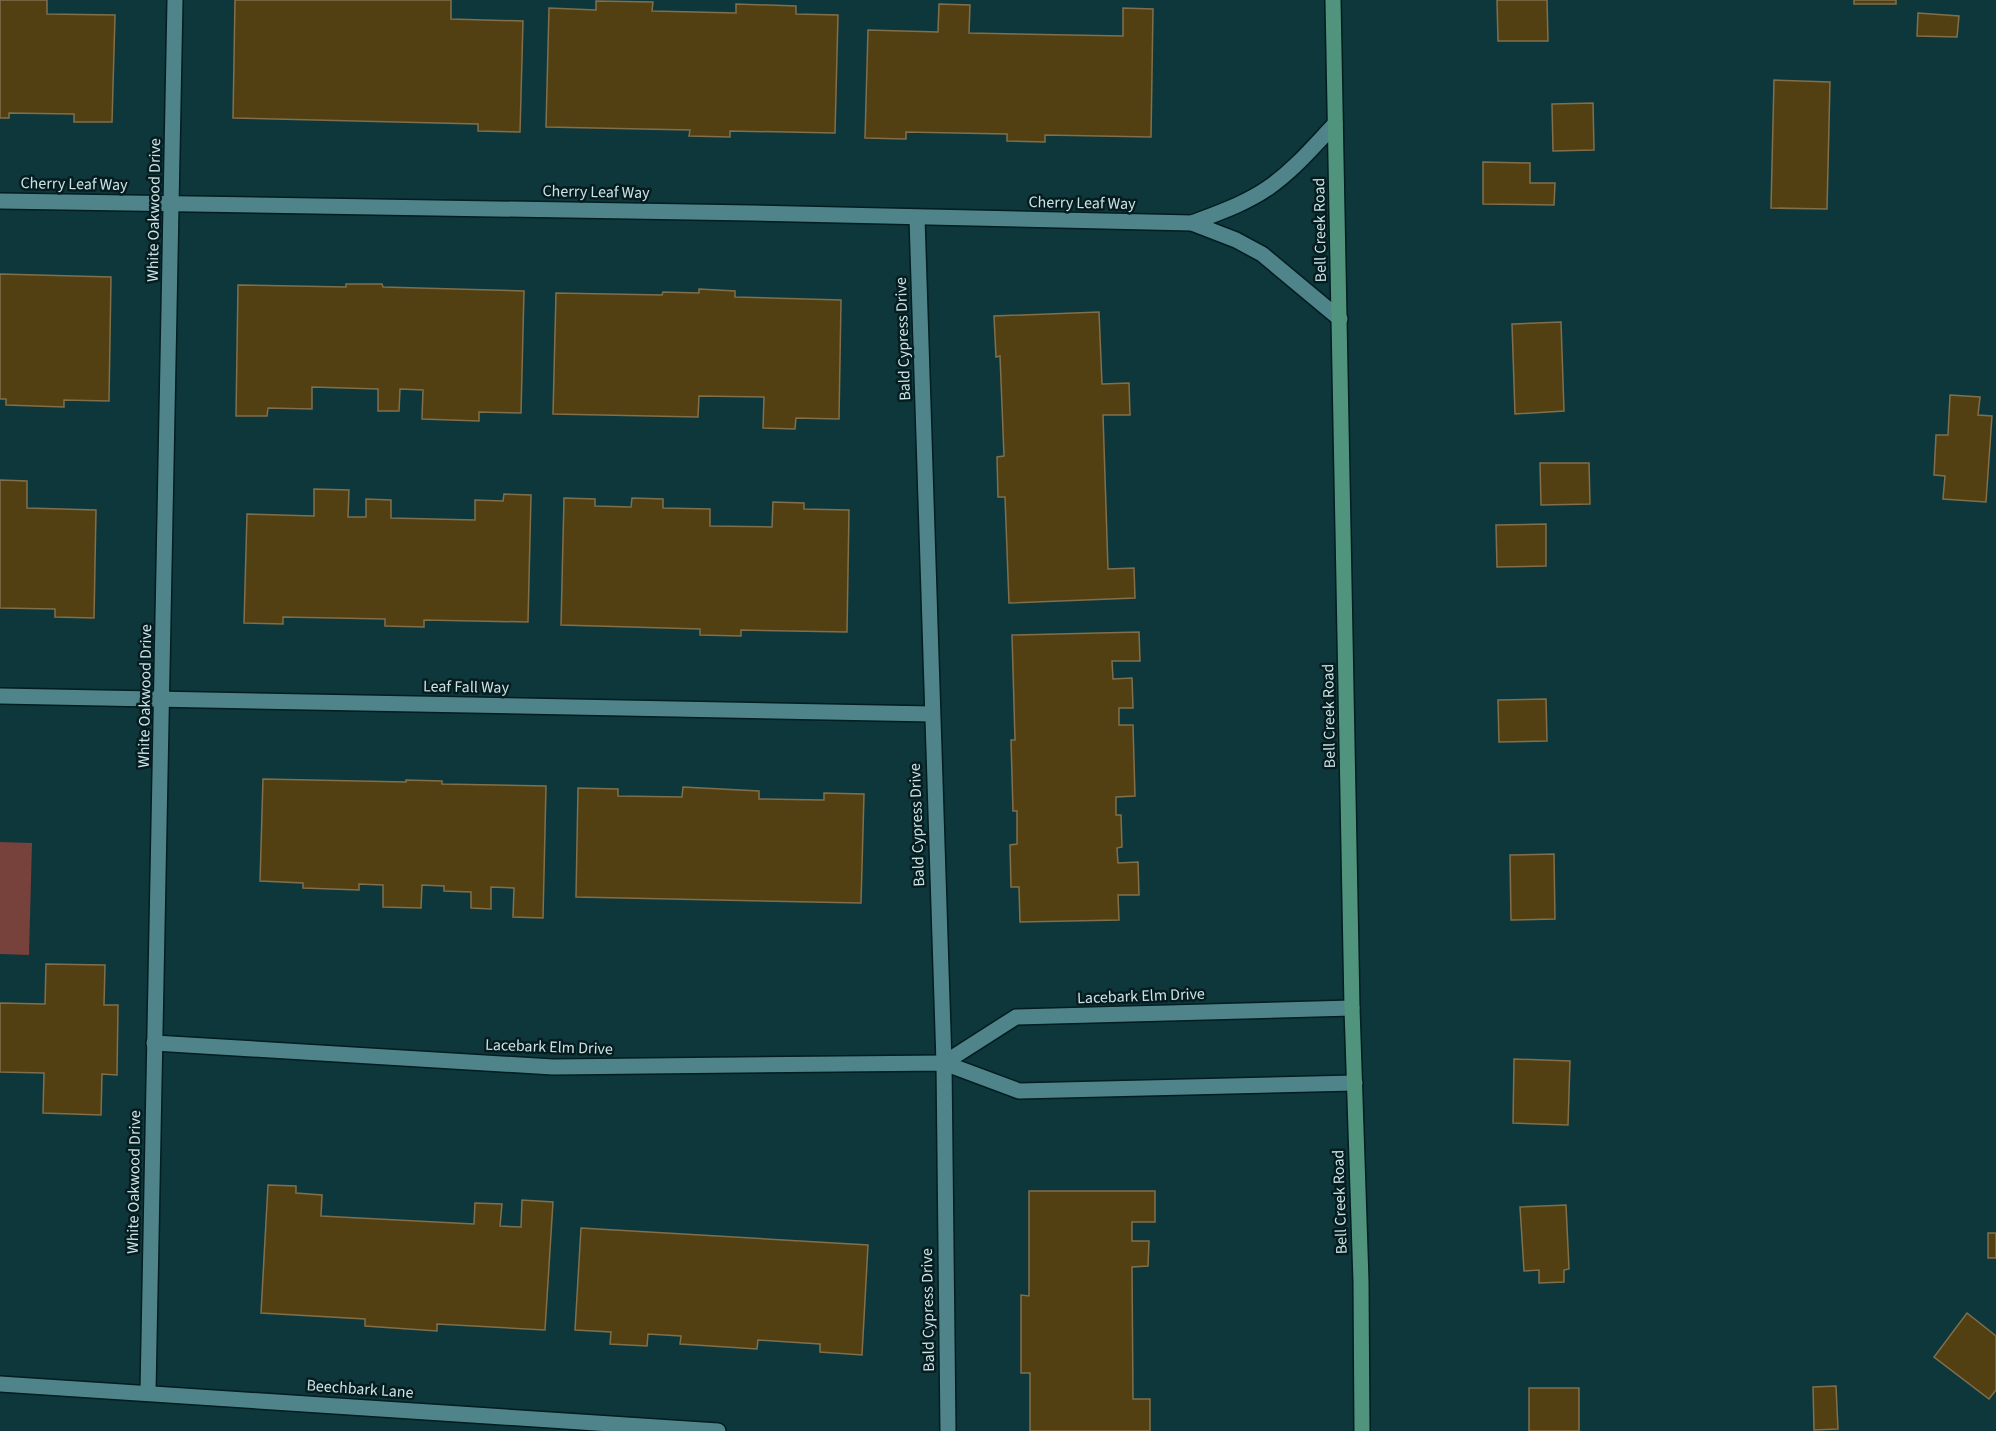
<svg xmlns="http://www.w3.org/2000/svg" width="1996" height="1431" viewBox="0 0 1996 1431" font-family="'Source Sans 3',sans-serif">
	<style>
		.green { fill: #77413c }
		.building { fill: #524013; stroke: #806f4b; stroke-width: 1.5 }
		.lines { fill: none; stroke-linecap: round; stroke-linejoin: round }
		.street-casing { stroke: #021d20; stroke-width: 18 }
		.secondary-casing { stroke: #021d20; stroke-width: 18 }
		.street { stroke: #4f848a; stroke-width: 15 }
		.secondary { stroke: #50947d; stroke-width: 15 }
		.labels { text-anchor: middle; dominant-baseline: central; stroke-width: 5; stroke-linejoin: round; paint-order: stroke }
		.street-label { font-size: 16px; fill: #c9e3e7; stroke: #061c1f }
	</style>
	<rect width="100%" height="100%" fill="#0e373c"/>
	<!-- green -->
	<path class="green" d="M0,842L32,843L29,955L0,954Z"/>
	<!-- building -->
	<g class="building">
		<path d="M0,0H47V14L115,15L112,122H74V114L9,113V118H0Z"/>
		<path d="M235,0H451V19L523,21L520,132L478,131V124L233,118Z"/>
		<path d="M1497,0H1547L1548,41H1498Z"/>
		<rect x="1854" y="0" width="42" height="4"/>
		<path d="M596,1L653,2L652,11L736,13V4L796,6V14L838,15L835,133L730,131V137L689,136L690,130L546,127L549,8L596,10Z"/>
		<path d="M939,4L970,5L969,33L1123,36V8L1153,9L1151,137L1045,135V142L1007,141V134L906,132V139L865,138L868,30L938,32Z"/>
		<path d="M1918,13L1959,16L1957,37L1917,36Z"/>
		<path d="M1774,80L1830,82L1827,209L1771,208Z"/>
		<path d="M1593,103L1594,150L1553,151L1552,104Z"/>
		<path d="M1483,162L1530,163V183H1555L1554,205L1483,204Z"/>
		<path d="M0,274L111,277L109,401L64,400V407L6,405V399H0Z"/>
		<path d="M346,284H382L383,287L524,291L521,413L479,412V421L422,419L423,390L400,389L399,411H378V389L312,387V409L268,408L267,416H236L238,285L346,287Z"/>
		<path d="M699,289L735,291V297L841,300L839,419L796,418L795,429L763,428L764,397L699,396L698,417L553,414L556,293L662,295L663,292L699,293Z"/>
		<path d="M1099,312L1102,384L1129,383L1130,415H1103L1108,569L1134,568L1135,598L1009,603L1005,497H998L997,457L1004,456L1000,356L996,357L994,316Z"/>
		<path d="M1561,322L1564,411L1515,414L1512,324Z"/>
		<path d="M1950,395L1980,397L1978,415L1992,416L1986,502L1943,499L1945,476L1934,475L1936,435H1948Z"/>
		<path d="M1540,463H1589L1590,504L1541,505Z"/>
		<path d="M0,480L27,481V508L96,510L94,618L55,617V609L0,608Z"/>
		<path d="M314,489L349,490L348,517H366V499L391,500V518L475,520V500L503,501L504,494L531,495L528,622L424,620V627L385,626V619L283,617V624L244,623L247,514L314,516Z"/>
		<path d="M564,498L595,499V506L631,507L632,498L663,499V508L710,509V526L772,527L773,502L804,503V509L849,510L847,632L741,630V636L700,635V629L561,625Z"/>
		<path d="M1546,524V566L1497,567L1496,525Z"/>
		<path d="M1139,632L1140,661H1112L1113,679L1132,678L1133,708H1119V725H1133L1135,796L1116,797V815H1121L1122,847L1117,848L1118,863L1138,862L1139,895H1118L1119,920L1020,922L1019,887H1011L1010,845L1017,844V811H1013L1011,740H1015L1012,635Z"/>
		<path d="M1546,699L1547,741L1499,742L1498,700Z"/>
		<path d="M263,779L406,782V780L442,781V784L546,786L543,918L513,917L514,888L491,887V909L471,908V892L444,891V886L422,885L421,908L383,907V885L359,884V890L303,888V883L260,881Z"/>
		<path d="M683,787L759,791V799L824,800V793L864,794L861,903L576,897L578,788L618,789V796L682,797Z"/>
		<path d="M1554,854L1555,919L1511,920L1510,855Z"/>
		<path d="M46,964L105,965L104,1005H118L117,1075L102,1074L101,1115L43,1113L44,1073L0,1072V1003L45,1004Z"/>
		<path d="M1514,1059L1570,1061L1568,1125L1513,1123Z"/>
		<path d="M268,1185L296,1186V1193L322,1195L321,1216L474,1224L475,1203L502,1204L500,1226L521,1227L522,1200L553,1202L545,1330L437,1324V1331L365,1326V1319L261,1313Z"/>
		<path d="M1029,1191H1155V1222H1132V1241H1149L1148,1266L1132,1267L1133,1399H1150V1431H1030V1373H1021V1295L1029,1296Z"/>
		<path d="M1566,1205L1569,1269L1564,1270V1282L1539,1283V1270L1524,1271L1520,1207Z"/>
		<path d="M581,1228L868,1245L862,1355L820,1352V1344L758,1340L757,1349L680,1344L681,1336L648,1334L647,1346L610,1344L611,1332L575,1330Z"/>
		<rect x="1988" y="1233" width="8" height="25"/>
		<path d="M1967,1313L1996,1336V1390L1989,1399L1934,1357Z"/>
		<path d="M1836,1386L1838,1429L1814,1430L1813,1387Z"/>
		<rect x="1529" y="1388" width="50" height="43"/>
	</g>
	<g class="lines">
		<defs>
			<g id="street">
				<path d="M0,201L752,213L1192,223L1236,240L1262,254L1340,319"/>
				<path d="M917,218L944,1063L948,1431"/>
				<path d="M1192,223C1218,213 1245,204 1268,188C1294,170 1314,146 1335,124"/>
				<path d="M0,696L932,714"/>
				<path d="M154,1043L553,1067L944,1063L1019,1091L1355,1083"/>
				<path d="M944,1063L1016,1017L1352,1008"/>
				<path d="M0,1384L718,1431"/>
				<path d="M148,1392L175,0"/>
			</g>
			<path id="secondary" d="M1333,0L1352,1008L1361,1281L1362,1431"/>
		</defs>
		<!-- street casing -->
		<use href="#street" class="street-casing"/>
		<!-- secondary casing -->
		<use href="#secondary" class="secondary-casing"/>
		<!-- street -->
		<use href="#street" class="street"/>
		<!-- secondary -->
		<use href="#secondary" class="secondary"/>
	</g>
	<g class="labels">
		<!-- street labels -->
		<g class="street-label">
			<text transform="translate(74 184) rotate(1)">Cherry Leaf Way</text>
			<text transform="translate(596 192) rotate(1)">Cherry Leaf Way</text>
			<text transform="translate(1082 203) rotate(1)">Cherry Leaf Way</text>
			<text transform="translate(154 210) rotate(-89)">White Oakwood Drive</text>
			<text transform="translate(1320 230) rotate(-91)">Bell Creek Road</text>
			<text transform="translate(903 339) rotate(-92)">Bald Cypress Drive</text>
			<text transform="translate(466 687) rotate(1)">Leaf Fall Way</text>
			<text transform="translate(145 696) rotate(-89)">White Oakwood Drive</text>
			<text transform="translate(1329 716) rotate(-91)">Bell Creek Road</text>
			<text transform="translate(917 825) rotate(-92)">Bald Cypress Drive</text>
			<text transform="translate(1141 996) rotate(-2)">Lacebark Elm Drive</text>
			<text transform="translate(549 1047) rotate(2)">Lacebark Elm Drive</text>
			<text transform="translate(134 1182) rotate(-89)">White Oakwood Drive</text>
			<text transform="translate(1340 1202) rotate(-92)">Bell Creek Road</text>
			<text transform="translate(928 1310) rotate(-91)">Bald Cypress Drive</text>
			<text transform="translate(360 1389) rotate(4)">Beechbark Lane</text>
		</g>
	</g>
</svg>
